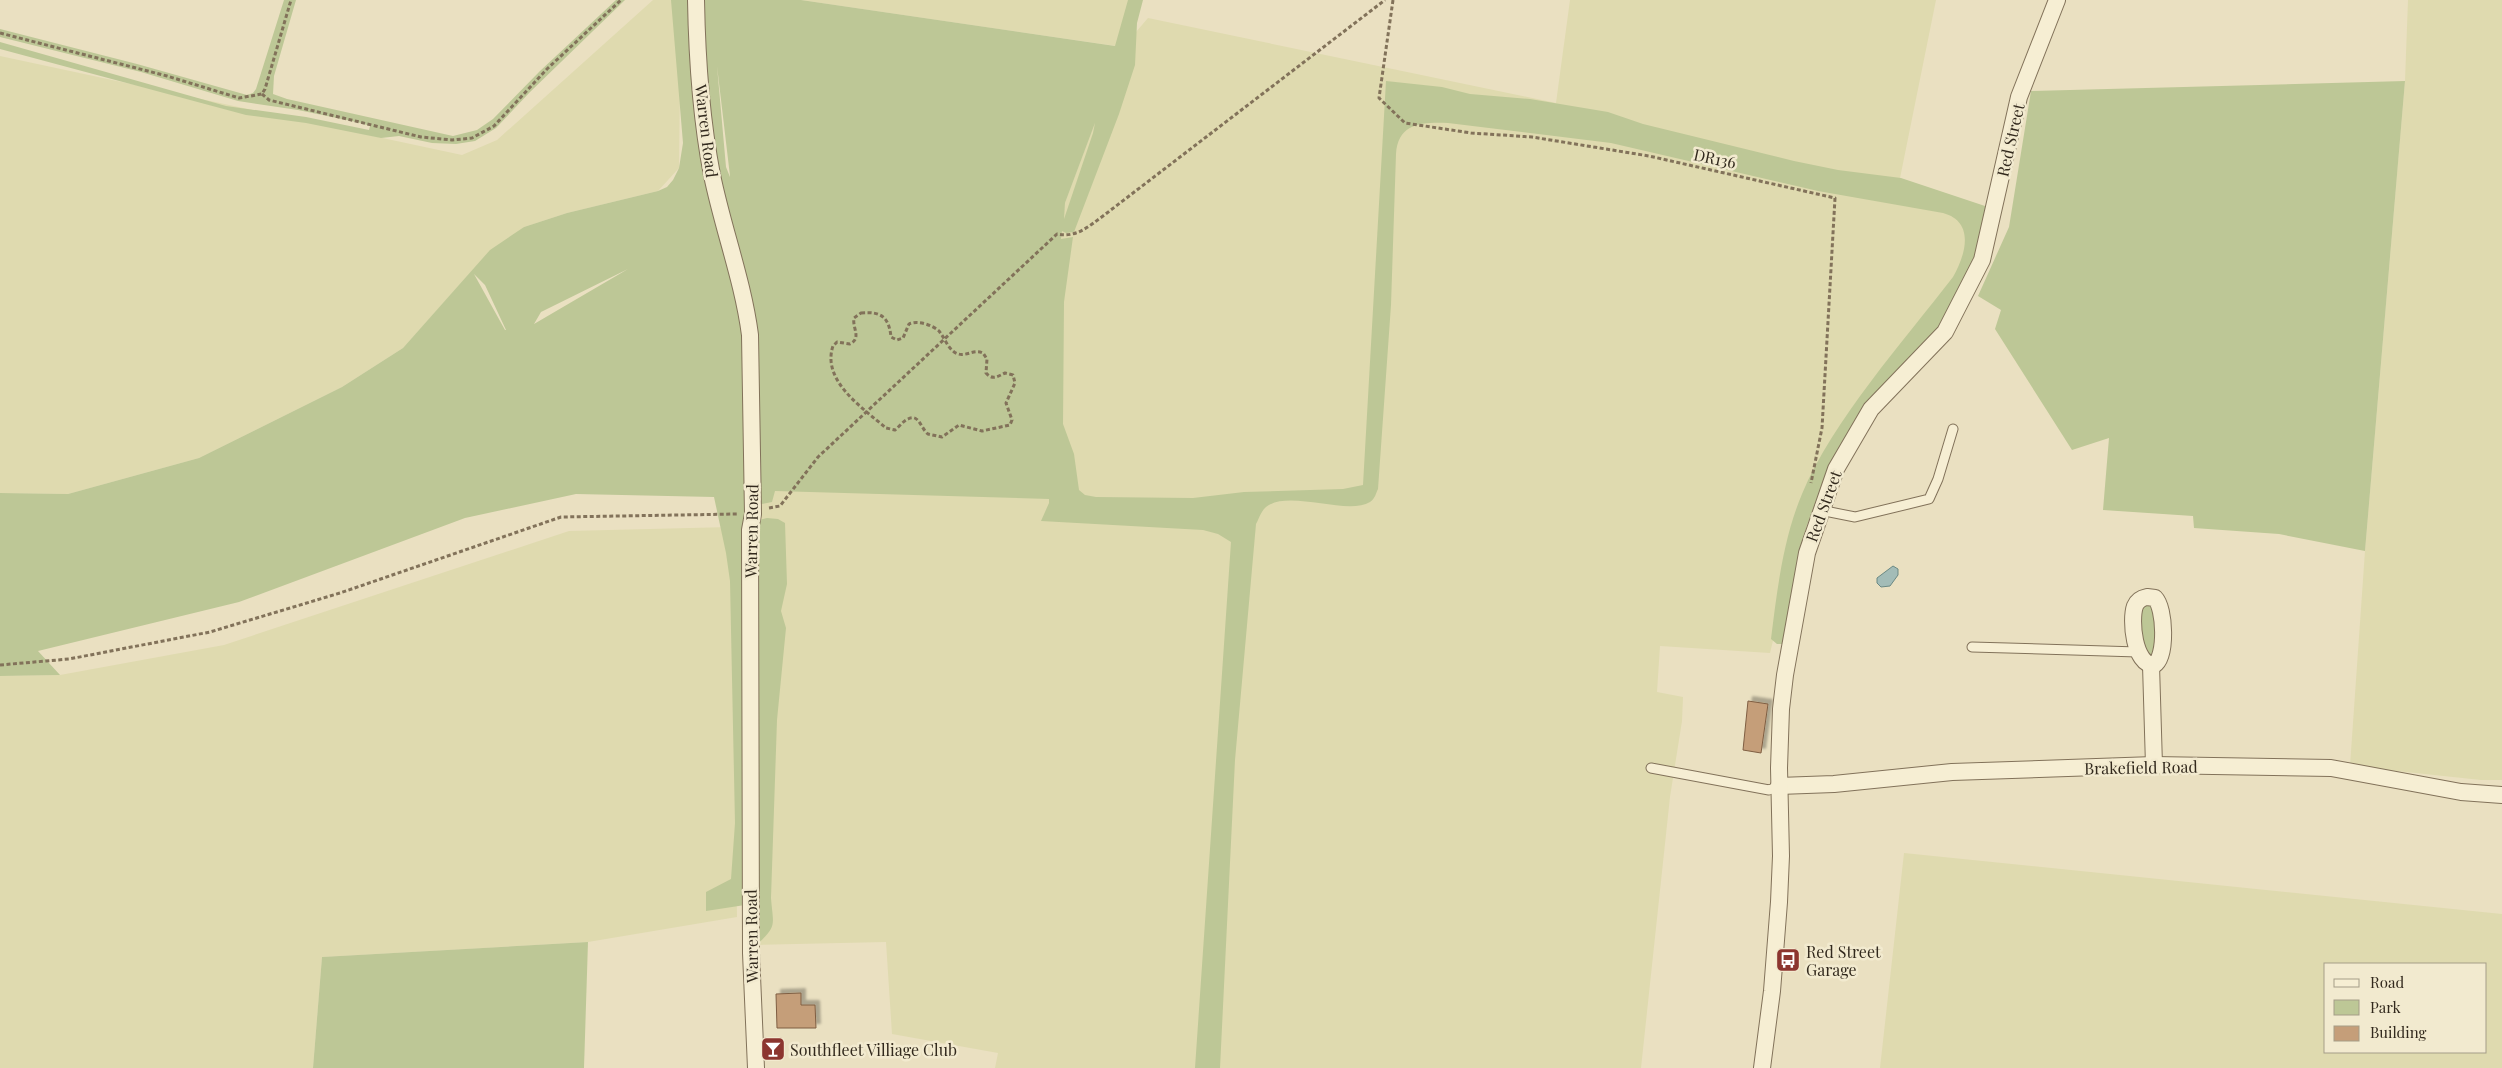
<svg xmlns="http://www.w3.org/2000/svg" width="2502" height="1068" viewBox="0 0 2502 1068" font-family="'Playfair Display',serif">
	<style>
		.farmland { fill: #dfdaaf; fill-rule: evenodd }
		.green { fill: #bdc796; fill-rule: evenodd }
		.water { fill: #a3bcb7; stroke: #6b8984 }
		.building { fill: #c59e79; stroke: #7f5e42; filter: url(#shadow) }
		.lines { fill: none; stroke-linecap: round; stroke-linejoin: round }
		.lane-casing { stroke: #82725a; stroke-width: 11 }
		.street-casing { stroke: #82725a; stroke-width: 18 }
		.path { stroke: #82725a; stroke-width: 3; stroke-dasharray: 4 2.5; stroke-linecap: butt }
		.lane { stroke: #f6eed3; stroke-width: 9 }
		.street { stroke: #f6eed3; stroke-width: 16 }
		.labels { text-anchor: middle; dominant-baseline: central; stroke-width: 5; stroke-linejoin: round; paint-order: stroke }
		.street-label { font-size: 16px; fill: #32291d; stroke: #f2eacf }
		.poi-label { font-size: 16px; fill: #32291d; stroke: #f2eacf; text-anchor: start }
	</style>
	<defs>
		<filter id="shadow"><feDropShadow dx="4.5" dy="-4.5" stdDeviation="1" flood-color="#0004"/></filter>
	</defs>
	<rect width="100%" height="100%" fill="#eae0c1"/>
	<!-- farmland -->
	<g class="farmland">
		<path d="M653,0H681L679,168L658,191L567,213L524,227L472,271L403,348L342,387L199,458L68,494L0,493V56L462,155L497,140Z"/>
		<path d="M801,0H1132L1124,46L1148,18L1556,103L1570,0H1936L1897,193L1977,211L1966,268L1804,513L1770,653L1660,646L1657,692L1683,697L1682,721L1670,797L1641,1068H995L998,1053L892,1034L886,942L756,945L757,491L1052,289L1065,203L1123,47Z"/>
		<path d="M2408,0H2502V780H2481L2350,766L2365,551L2405,81Z"/>
		<path d="M731,527L737,917L588,942L322,957L313,1068H0V676L60,675L224,645L569,531Z"/>
		<path d="M1904,853L2502,914V1068H1880ZM2326,964H2486V1052H2326Z"/>
	</g>
	<!-- green -->
	<g class="green">
		<path d="M284,0H296L274,76L273,94L287,99L453,136L477,130L493,119L540,71L616,0H625L530,92L496,128L475,141L456,144L432,143L399,136L381,138L306,123L246,115L0,49V42L226,106L306,117L369,130L370,126L361,123L298,110L238,101L141,72L0,37V29L137,64L247,95L253,93L256,89Z"/>
		<path d="M671,0H690L744,318L748,354L745,905L706,911V892L731,879L735,823L730,581L726,553L714,497L576,494L465,518L239,602L38,651L60,675L0,676V493L68,494L199,458L342,387L403,348L490,250L524,227L567,213L658,191L667,187L673,180L679,168L683,143ZM628,269L534,324L541,312ZM474,274L485,285L506,330H505Z"/>
		<path d="M700,0H801L1115,46L1128,0H1143L1137,23L1135,65L1119,114L1074,232L1066,233L1062,231L1061,239L1073,237L1064,302L1063,424L1074,454L1079,490L1085,495L1096,497L1193,498L1244,492L1343,489L1363,485L1386,81L1442,87L1470,94L1530,99L1608,112L1643,124L1794,161L1838,170L1901,178L1988,207L1984,248L1946,325L1852,434L1823,487L1807,525L1797,560L1785,644H1777L1771,639C1777,591 1783,539 1802,494C1833,420 1903,342 1953,277C1965,256 1976,222 1943,213L1818,191L1611,143L1448,123C1422,122 1398,123 1396,154L1391,305L1378,489C1376,493 1375,499 1370,502C1347,516 1289,489 1266,507C1261,511 1259,519 1256,524L1235,760L1220,1068H1195L1231,542L1218,534L1203,530L1041,521L1049,503V499L775,491L772,502L757,505L753,329L715,174ZM717,66L730,176V177L726,167ZM1095,123L1093,133L1064,219L1065,203Z"/>
		<path d="M2405,81L2365,551L2279,534L2194,528L2193,516L2103,510L2109,438L2072,450L1995,329L2001,310L1978,296L2009,227L2031,91Z"/>
		<path d="M767,518L778,519L785,523L787,584L781,611L786,628L777,720L771,898C773,925 778,926 756,945L754,576L759,520Z"/>
		<path d="M2147,604L2154,606L2157,651L2153,658L2142,646L2141,611L2143,606Z"/>
		<path d="M588,942L584,1068H313L322,957Z"/>
	</g>
	<!-- water -->
	<path class="water" d="M1893,566L1898,569V575L1890,586L1881,587L1877,583V578Z"/>
	<!-- building -->
	<g class="building">
		<path d="M1748,701L1768,704L1761,753L1743,750Z"/>
		<path d="M801,993V1005H815L816,1028H777L776,994Z"/>
	</g>
	<g class="lines">
		<defs>
			<g id="lane">
				<path d="M1820,510L1855,517L1929,499L1938,479L1953,429"/>
				<path d="M1972,647L2138,652"/>
				<path d="M1651,768L1769,790L1779,786"/>
			</g>
			<g id="street">
				<path d="M696,0C697,58 701,118 712,175C723,229 743,281 750,335L753,514L750,530L751,953L756,1068"/>
				<path d="M2147,597L2155,598C2165,608 2167,657 2154,665C2134,665 2130,620 2135,606C2137,601 2142,598 2147,597Z"/>
				<path d="M2151,665L2154,765"/>
				<path d="M1779,786L1834,784L1952,772L2154,765L2331,768L2461,792L2502,795"/>
				<path d="M1762,1068L1772,991L1779,902L1781,856L1779,768L1781,709L1785,675L1807,553L1836,469L1871,409L1945,332L1982,260L2019,97L2057,0"/>
			</g>
		</defs>
		<!-- lane casing -->
		<use href="#lane" class="lane-casing"/>
		<!-- street casing -->
		<use href="#street" class="street-casing"/>
		<!-- path -->
		<g class="path">
			<path d="M1393,0L1379,98L1405,123L1471,133L1532,137L1649,156L1835,198L1822,428L1811,483"/>
			<path d="M0,33L167,76L239,98L262,94L265,89L291,0"/>
			<path d="M262,94L269,100L421,137L452,140L472,138L494,126L547,69L621,0"/>
			<path d="M861,313C881,311 889,317 891,337L897,340L903,338L909,324C918,320 932,325 939,331C944,337 947,346 953,351C963,360 973,348 983,353L987,359L986,373C993,381 998,376 1005,373L1013,375L1015,383L1006,403L1012,420L1010,425L982,431L959,425L942,437L928,434C921,429 919,413 908,419C903,421 899,427 895,430L886,428C864,409 821,381 833,346L837,342L850,344C862,338 852,328 854,318Z"/>
			<path d="M769,508L780,506L818,457L1057,234C1076,238 1088,227 1103,216L1385,0"/>
			<path d="M0,665L69,659L210,632L340,593L561,517L737,514"/>
		</g>
		<!-- lane -->
		<use href="#lane" class="lane"/>
		<!-- street -->
		<use href="#street" class="street"/>
	</g>
	<!-- icons -->
	<defs>
		<symbol id="bus-square" viewBox="-11 -11 22 22"><rect x="-9" y="-9" width="18" height="18" rx="4" fill="#8c352f" stroke="#f2eacf"/><path d="M-5-6H5V4H4V6H2V4H-2V6H-4V4H-5ZM-3.5-4V0h7V-4ZM-3.5 1.2v1.5H-2V1.2ZM2 1.2v1.5H3.5V1.2Z" fill="#fff"/></symbol>
		<symbol id="bar-square" viewBox="-11 -11 22 22"><rect x="-9" y="-9" width="18" height="18" rx="4" fill="#8c352f" stroke="#f2eacf"/><path d="M-6-5H6L.8 .8V4.5H3.5V6h-7V4.5H-.8V.8Z" fill="#fff"/></symbol>
	</defs>
	<g fill-rule="evenodd">
		<use href="#bus-square" x="1774" y="946" width="28" height="28"/>
		<use href="#bar-square" x="759" y="1035" width="28" height="28"/>
	</g>
	<g class="labels">
		<!-- street labels -->
		<g class="street-label">
			<text transform="translate(707 131) rotate(83)">Warren Road</text>
			<text transform="translate(2010 140) rotate(-77)">Red Street</text>
			<text transform="translate(1715 158) rotate(12)">DR136</text>
			<text transform="translate(1823 506) rotate(-70)">Red Street</text>
			<text transform="translate(751 531) rotate(-89)">Warren Road</text>
			<text transform="translate(2141 767) rotate(-1)">Brakefield Road</text>
			<text transform="translate(751 936) rotate(-91)">Warren Road</text>
		</g>
		<!-- poi labels -->
		<g class="poi-label">
			<text x="1806" y="951">Red Street<tspan x="1806" dy="18">Garage</tspan></text>
			<text x="790" y="1049">Southfleet Villiage Club</text>
		</g>
	</g>
	<!-- legend -->
	<rect x="2324" y="963" width="162" height="90" fill="#f2eacf" stroke="#a59d88"/>
	<rect x="2334" y="979" width="25" height="8" fill="#f6eed3" stroke="#a59d88"/>
	<text x="2370" y="988" font-size="15" fill="#32291d">Road</text>
	<rect x="2334" y="1000" width="25" height="15" fill="#bdc796" stroke="#a59d88"/>
	<text x="2370" y="1013" font-size="15" fill="#32291d">Park</text>
	<rect x="2334" y="1026" width="25" height="15" fill="#c59e79" stroke="#a59d88"/>
	<text x="2370" y="1038" font-size="15" fill="#32291d">Building</text>
</svg>
